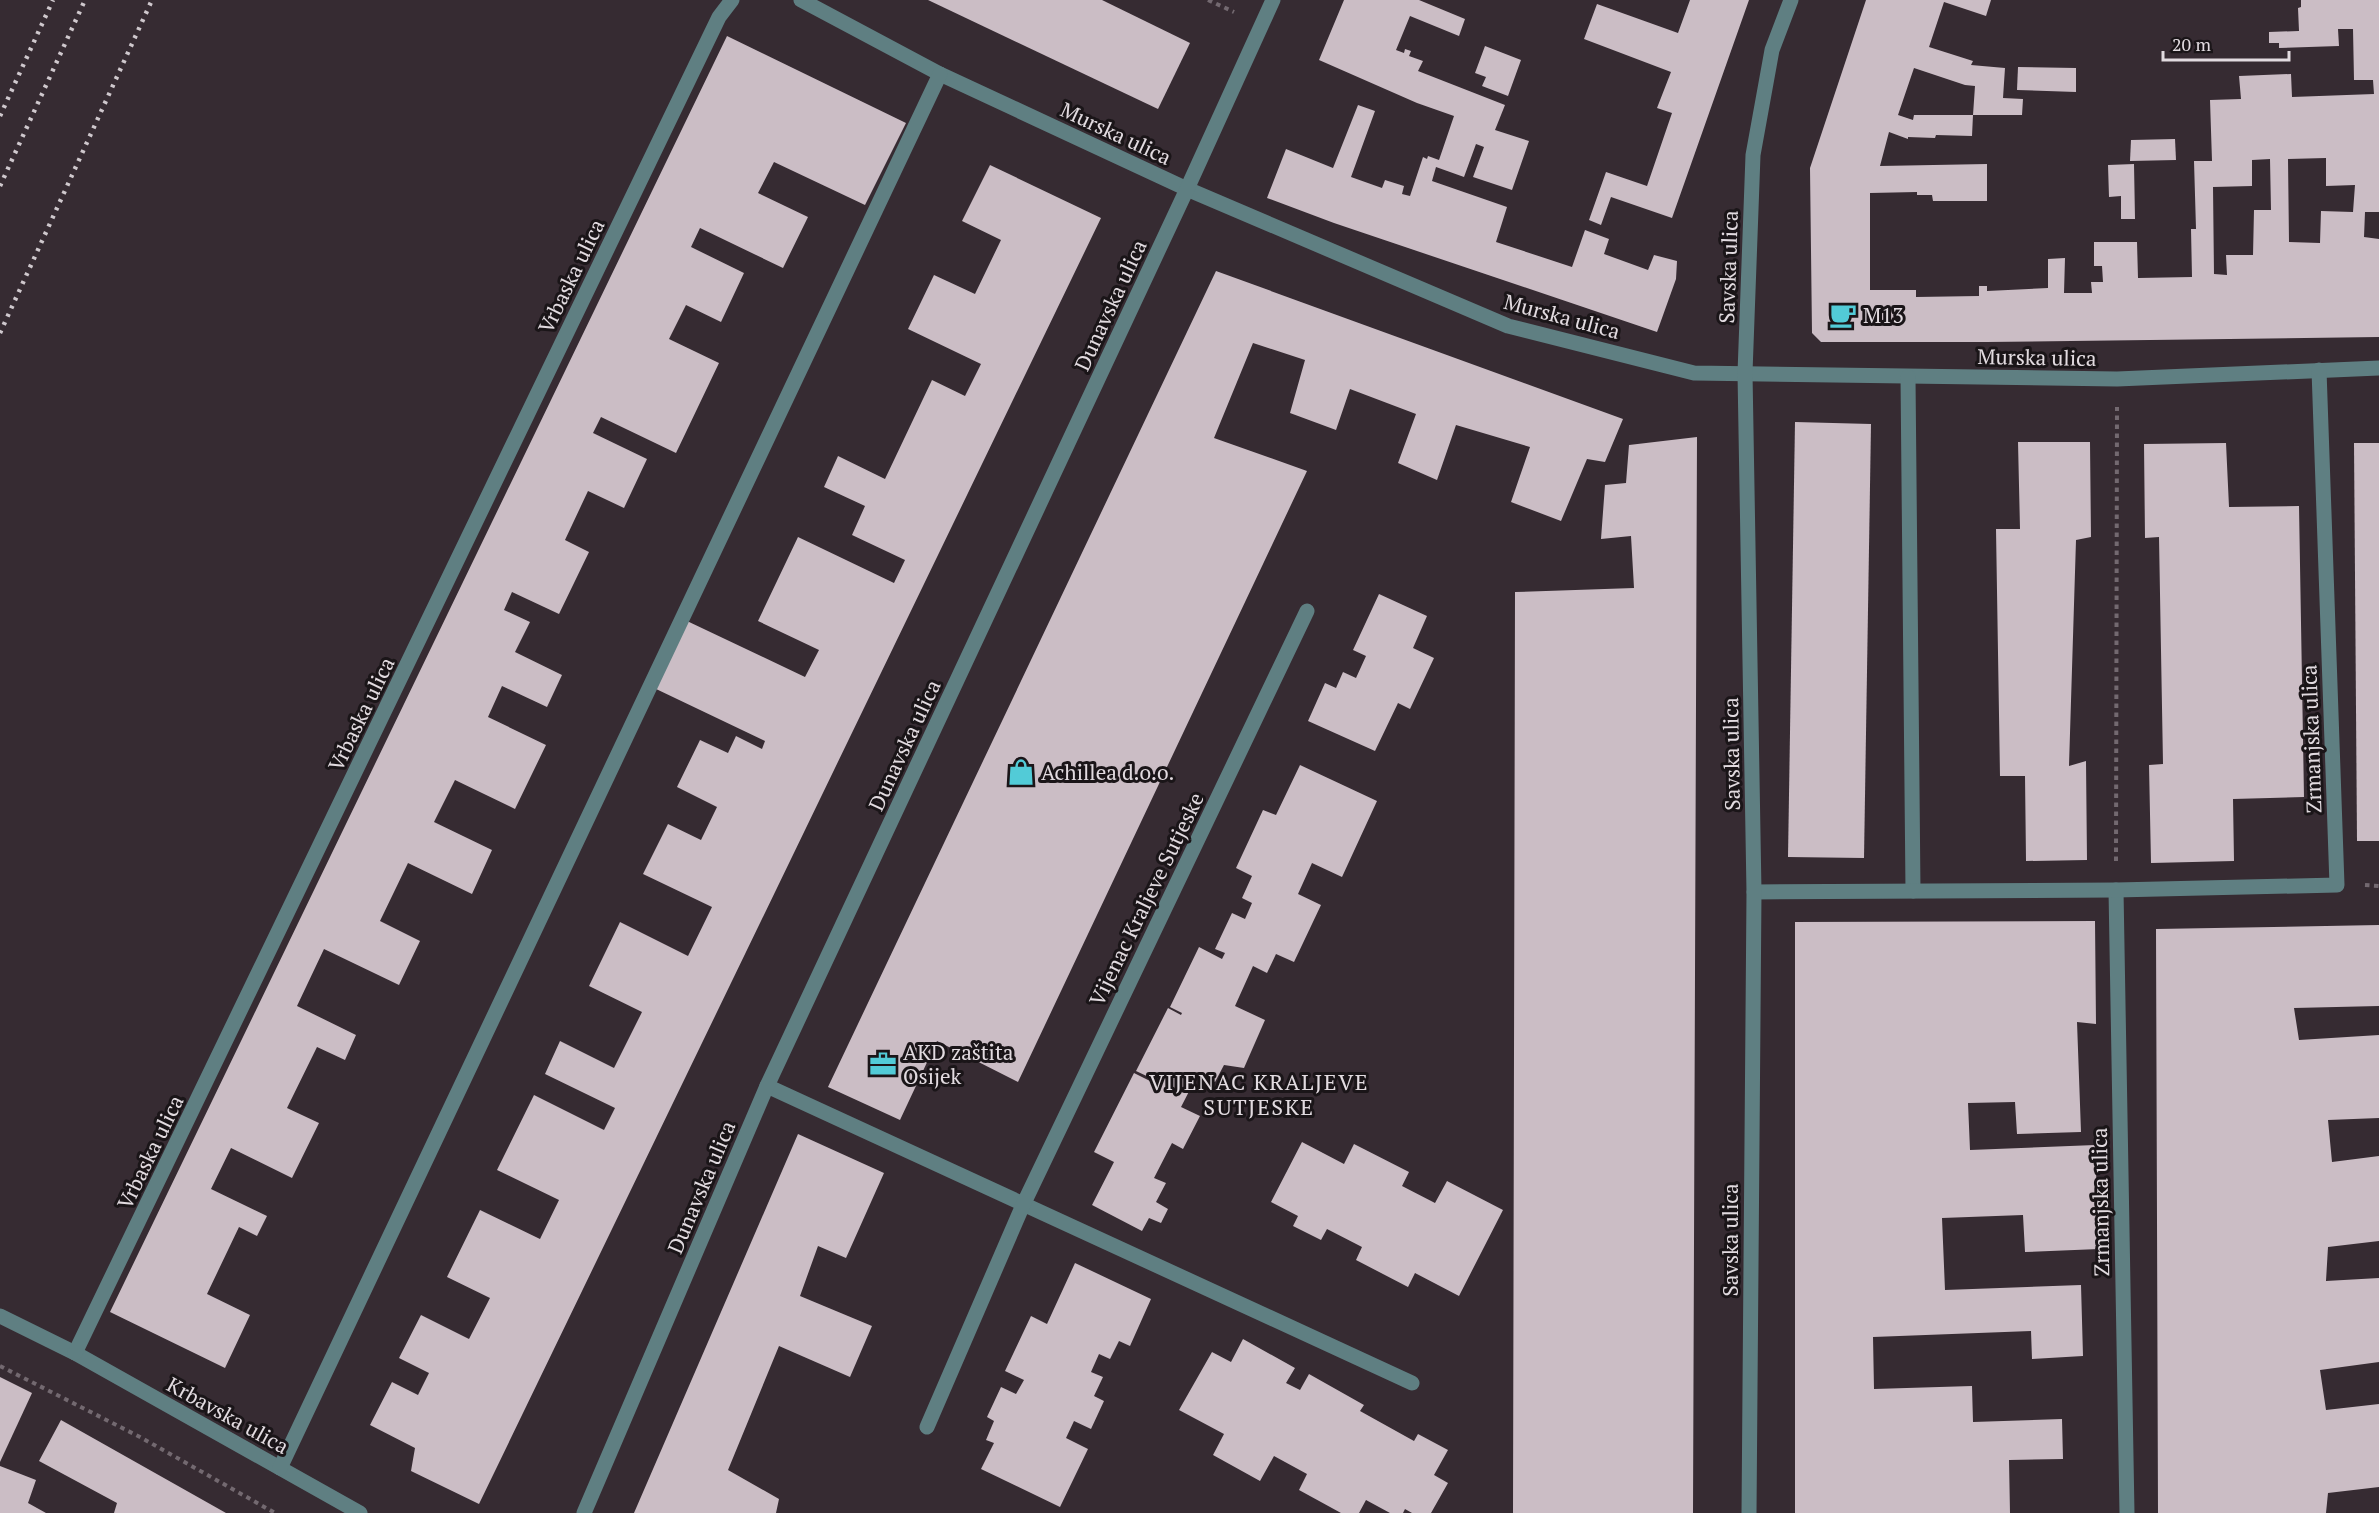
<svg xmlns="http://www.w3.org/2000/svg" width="2379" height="1513" viewBox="0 0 2379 1513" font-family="'PT Serif',serif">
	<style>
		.building { fill: #cbbdc5; fill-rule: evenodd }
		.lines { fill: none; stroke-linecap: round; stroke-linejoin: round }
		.path { stroke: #736970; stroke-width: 4; stroke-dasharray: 4.5 4.5; stroke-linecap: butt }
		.minor { stroke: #5f7f82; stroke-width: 15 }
		.rail { stroke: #cfc8cd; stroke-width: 4.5; stroke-dasharray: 3 6; stroke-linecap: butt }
		.labels { text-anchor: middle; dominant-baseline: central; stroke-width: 6; stroke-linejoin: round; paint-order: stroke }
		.street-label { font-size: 21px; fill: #e2dbe0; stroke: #1a1518 }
		.poi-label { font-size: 21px; fill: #e2dbe0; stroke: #1a1518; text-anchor: start }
		.neighbourhood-label { font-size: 22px; letter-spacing: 1.5px; fill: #e2dbe0; stroke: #1a1518 }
	</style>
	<rect width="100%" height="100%" fill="#362b32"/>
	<!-- building -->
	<g class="building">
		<path d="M928,0H1102L1190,43L1158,109Z"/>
		<path d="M1344,0H1419L1465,19L1459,36L1410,16L1396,50L1404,53L1405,49L1411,51L1409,56L1423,61L1418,71L1505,105L1495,130L1529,141L1512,190L1473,177L1484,147L1476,144L1464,177L1436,167L1432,181L1507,207L1496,242L1572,267L1585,230L1609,239L1604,254L1648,270L1654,255L1677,261L1676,279L1657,332L1334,223L1267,198L1286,149L1333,168L1358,105L1375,111L1351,177L1382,188L1385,180L1404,186L1402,194L1410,196L1423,157L1427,159L1428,156L1439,160L1454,116L1417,103L1319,60Z"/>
		<path d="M1690,0H1749L1672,218L1611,197L1601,225L1589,220L1606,172L1647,186L1672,113L1657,108L1671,72L1584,39L1597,4L1678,33Z"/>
		<path d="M1866,0H1991L1986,16L1944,2L1929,47L1973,61L1971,65L2005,68L2003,98L2023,99L2022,115H1973L1975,86L1965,85L1914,68L1898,115L1913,120L1914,115H1973L1972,136L1936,135L1935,138L1908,137V139L1889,132L1880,166L1987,164V201H1933L1932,195H1917V192L1870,193V290H1916V297L1979,296V286H1987V291L2048,288V259L2065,258L2064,293H2092L2091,282H2103L2102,266H2094V242H2137L2138,278L2192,277L2191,229H2196L2194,161H2212L2210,100L2241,99L2239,76L2291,74L2292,97L2374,94L2373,80H2354L2353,29H2338L2339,46L2279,48V43H2269V32L2299,31L2298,8L2301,7V0H2379V212H2365L2364,237L2379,239V337L1986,342H1821L1812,333L1810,168ZM2326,158V186L2355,185L2353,212L2321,211L2320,243L2289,242L2288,159ZM2270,159L2271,210H2254L2253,255H2226L2227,275L2214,274L2213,187L2252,186V160Z"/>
		<path d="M727,36L906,123L865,205L774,162L758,193L808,217L783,268L700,228L691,247L744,273L721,322L686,305L669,339L719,363L676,453L601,417L593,433L647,459L624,508L588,491L565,540L589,552L559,614L512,592L504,610L530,622L515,652L562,675L547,707L502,686L488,717L546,745L515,809L455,780L434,822L492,850L472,894L408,863L380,921L420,941L399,985L324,949L297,1006L356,1035L345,1060L317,1047L287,1108L319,1123L292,1178L231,1148L211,1189L267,1216L257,1236L239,1227L207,1294L250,1315L225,1368L110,1312Z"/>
		<path d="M1485,46L1521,60L1508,96L1482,86L1486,77L1475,73Z"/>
		<path d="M2018,67L2076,68V92L2017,90Z"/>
		<path d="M2175,139L2176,160L2130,161L2131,140Z"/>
		<path d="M2134,164L2135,219H2121V196L2109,197L2108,165Z"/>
		<path d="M990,165L1101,218L479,1504L411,1471L415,1448L370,1425L392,1382L418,1395L429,1373L399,1358L421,1315L469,1339L490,1298L447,1277L480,1210L540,1239L559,1200L497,1170L534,1095L604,1130L615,1108L545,1074L560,1041L614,1068L642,1012L589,986L620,922L688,956L712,907L643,874L668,824L701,840L717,807L677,787L700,740L728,753L736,736L762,749L765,741L654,688L687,621L805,677L819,650L758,621L798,537L894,583L905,560L852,535L865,506L824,487L838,456L885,479L932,380L965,396L981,364L908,329L934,275L975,294L1001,240L962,221Z"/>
		<path d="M1216,271L1623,419L1605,462L1587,459L1561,521L1511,502L1530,447L1456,425L1437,480L1398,463L1416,414L1350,389L1336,430L1290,413L1305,360L1253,343L1214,438L1307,471L1018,1082L937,1041L900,1120L828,1087Z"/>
		<path d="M1795,422L1871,424L1864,858L1788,857Z"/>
		<path d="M1697,437L1693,1513H1513L1515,592L1634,588L1631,536L1601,539L1605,485L1626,483L1629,445Z"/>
		<path d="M2018,442H2090L2091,537L2076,540L2069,766L2086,761L2087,860L2026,861L2025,776H2000L1996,529H2020Z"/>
		<path d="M2226,443L2229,507L2299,506L2304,797L2233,799L2234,861L2151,863L2149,765L2163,764L2159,537L2145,538L2144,444Z"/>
		<path d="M2354,443H2379V841H2357Z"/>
		<path d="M1379,594L1427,616L1413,648L1434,658L1410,709L1398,703L1375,751L1308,721L1325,683L1336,688L1343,672L1356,678L1366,656L1353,650Z"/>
		<path d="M1300,765L1377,801L1342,877L1312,863L1298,894L1321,905L1294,962L1276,954L1267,973L1253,966L1235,1006L1265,1020L1244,1068L1224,1065L1215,1082L1198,1074L1181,1107L1200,1116L1183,1149L1172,1143L1154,1178L1166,1183L1156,1202L1168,1209L1161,1223L1149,1218L1142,1231L1092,1205L1114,1162L1094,1152L1134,1073L1152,1082L1153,1079L1136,1071L1168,1008L1181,1015L1182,1013L1170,1007L1199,947L1222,959L1225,953L1215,949L1232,913L1245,919L1252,903L1242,898L1252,876L1236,868L1263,810L1276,815Z"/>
		<path d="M2095,921L2096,1024L2077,1022L2081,1132L2017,1134L2015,1102L1968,1103L1970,1150L2095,1145L2099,1249L2025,1252L2023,1215L1942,1218L1945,1290L2081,1285L2083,1356L2032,1359L2031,1331L1873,1337L1874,1389L1972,1386L1973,1422L2062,1419L2063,1459L2009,1460L2010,1513H1795V922Z"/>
		<path d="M2379,925V1006L2294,1008L2299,1040L2379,1035V1118L2328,1120L2332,1162L2379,1156V1241L2328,1247L2326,1281L2379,1278V1362L2320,1370L2326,1410L2379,1404V1487L2328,1493L2326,1513H2158L2156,929Z"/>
		<path d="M798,1134L884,1173L846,1258L818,1246L800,1296L872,1326L850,1377L779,1346L728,1470L779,1499L776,1513H634Z"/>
		<path d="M1302,1142L1344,1164L1354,1144L1409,1172L1402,1186L1435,1203L1447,1181L1503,1210L1459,1296L1415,1273L1408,1287L1356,1260L1362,1247L1327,1229L1321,1240L1293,1226L1298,1216L1271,1202Z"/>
		<path d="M1075,1263L1151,1299L1130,1346L1119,1341L1110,1359L1099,1354L1091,1372L1103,1377L1094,1396L1104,1401L1091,1429L1074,1421L1066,1438L1088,1449L1060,1507L981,1469L994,1443L986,1440L994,1421L987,1417L1001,1387L1016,1394L1024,1380L1005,1371L1031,1316L1047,1324Z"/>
		<path d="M1243,1339L1295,1368L1286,1383L1300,1390L1309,1374L1364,1405L1360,1411L1414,1441L1418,1434L1448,1450L1434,1475L1448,1483L1431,1513H1412L1405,1509L1403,1513H1390L1366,1500L1359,1513H1341L1299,1490L1307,1474L1274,1456L1260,1481L1213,1455L1224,1434L1179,1410L1212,1352L1231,1362Z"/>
		<path d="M0,1377L32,1393L0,1462Z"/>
		<path d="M61,1420L226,1513H114L117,1503L39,1461Z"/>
		<path d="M0,1466L36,1480L28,1503L46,1513H0Z"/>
	</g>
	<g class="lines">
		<!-- path -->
		<g class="path">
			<path d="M1208,0L1234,12"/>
			<path d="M2116,861L2117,407"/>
			<path d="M2365,885L2379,886"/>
			<path d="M0,1366L140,1437L275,1513"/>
		</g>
		<!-- minor -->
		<g class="minor">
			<path d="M801,0L940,74L1187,189L1508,326L1694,373L2117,379L2379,368"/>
			<path d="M1908,377L1913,891"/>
			<path d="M2116,890L2127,1513"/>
			<path d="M1754,892L2116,890L2337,885L2319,370"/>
			<path d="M767,1086L1412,1383"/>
			<path d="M0,1316L75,1353L360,1513"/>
			<path d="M75,1353L719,17L732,0"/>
			<path d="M927,1427L1023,1205L1307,611"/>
			<path d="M280,1468L940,74"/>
			<path d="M584,1513L767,1086L1187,189L1273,0"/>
			<path d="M1749,1513L1754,892L1745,373L1753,155L1772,50L1791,0"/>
		</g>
		<!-- rail -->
		<g class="rail">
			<path d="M0,116L53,0"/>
			<path d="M0,186L85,0"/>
			<path d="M0,333L152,0"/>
		</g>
	</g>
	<!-- icons -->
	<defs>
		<symbol id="cafe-bare" viewBox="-9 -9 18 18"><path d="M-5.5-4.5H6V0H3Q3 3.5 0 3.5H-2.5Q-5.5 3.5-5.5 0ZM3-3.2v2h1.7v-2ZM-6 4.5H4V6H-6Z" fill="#52cbd7" stroke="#1a1518" stroke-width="2.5" paint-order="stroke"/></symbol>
		<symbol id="shop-bare" viewBox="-9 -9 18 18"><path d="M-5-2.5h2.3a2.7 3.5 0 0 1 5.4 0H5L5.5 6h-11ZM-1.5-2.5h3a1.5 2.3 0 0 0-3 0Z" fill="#52cbd7" stroke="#1a1518" stroke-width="2.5" paint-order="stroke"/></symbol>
		<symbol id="office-bare" viewBox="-9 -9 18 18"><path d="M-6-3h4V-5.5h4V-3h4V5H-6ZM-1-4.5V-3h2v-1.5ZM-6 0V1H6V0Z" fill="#52cbd7" stroke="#1a1518" stroke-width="2.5" paint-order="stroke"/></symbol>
	</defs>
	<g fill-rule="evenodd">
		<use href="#cafe-bare" x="1824" y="296" width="38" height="38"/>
		<use href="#shop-bare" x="1002" y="753" width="38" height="38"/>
		<use href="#office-bare" x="864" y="1045" width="38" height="38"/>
	</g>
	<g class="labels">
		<!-- street labels -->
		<g class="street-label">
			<text transform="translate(1116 133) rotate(25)">Murska ulica</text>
			<text transform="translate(1728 267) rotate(-88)">Savska ulica</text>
			<text transform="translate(571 276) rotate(-64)">Vrbaska ulica</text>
			<text transform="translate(1110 305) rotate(-65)">Dunavska ulica</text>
			<text transform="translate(1562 316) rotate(15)">Murska ulica</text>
			<text transform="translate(2037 357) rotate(1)">Murska ulica</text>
			<text transform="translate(361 714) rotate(-64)">Vrbaska ulica</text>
			<text transform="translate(2311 739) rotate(-92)">Zrmanjska ulica</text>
			<text transform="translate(904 745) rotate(-65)">Dunavska ulica</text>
			<text transform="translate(1731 754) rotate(-91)">Savska ulica</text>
			<text transform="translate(1146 899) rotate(-64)">Vijenac Kraljeve Sutjeske</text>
			<text transform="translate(150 1152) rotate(-64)">Vrbaska ulica</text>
			<text transform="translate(701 1187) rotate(-67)">Dunavska ulica</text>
			<text transform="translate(2100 1202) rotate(-91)">Zrmanjska ulica</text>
			<text transform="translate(1730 1240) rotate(-90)">Savska ulica</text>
			<text transform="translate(228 1415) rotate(29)">Krbavska ulica</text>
		</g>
		<!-- poi labels -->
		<g class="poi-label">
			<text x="1863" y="315">M13</text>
			<text x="1041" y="772">Achillea d.o.o.</text>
			<text x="903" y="1052">AKD zaštita<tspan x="903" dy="24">Osijek</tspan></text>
		</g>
		<!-- neighbourhood labels -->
		<g class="neighbourhood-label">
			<text x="1259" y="1081">VIJENAC KRALJEVE<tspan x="1259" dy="25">SUTJESKE</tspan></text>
		</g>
	</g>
	<!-- scale -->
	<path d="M2163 51v9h126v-9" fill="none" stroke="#e2dbe0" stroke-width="3"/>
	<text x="2172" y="51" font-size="18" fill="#e2dbe0" stroke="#1a1518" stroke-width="4.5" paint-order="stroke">20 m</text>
</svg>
